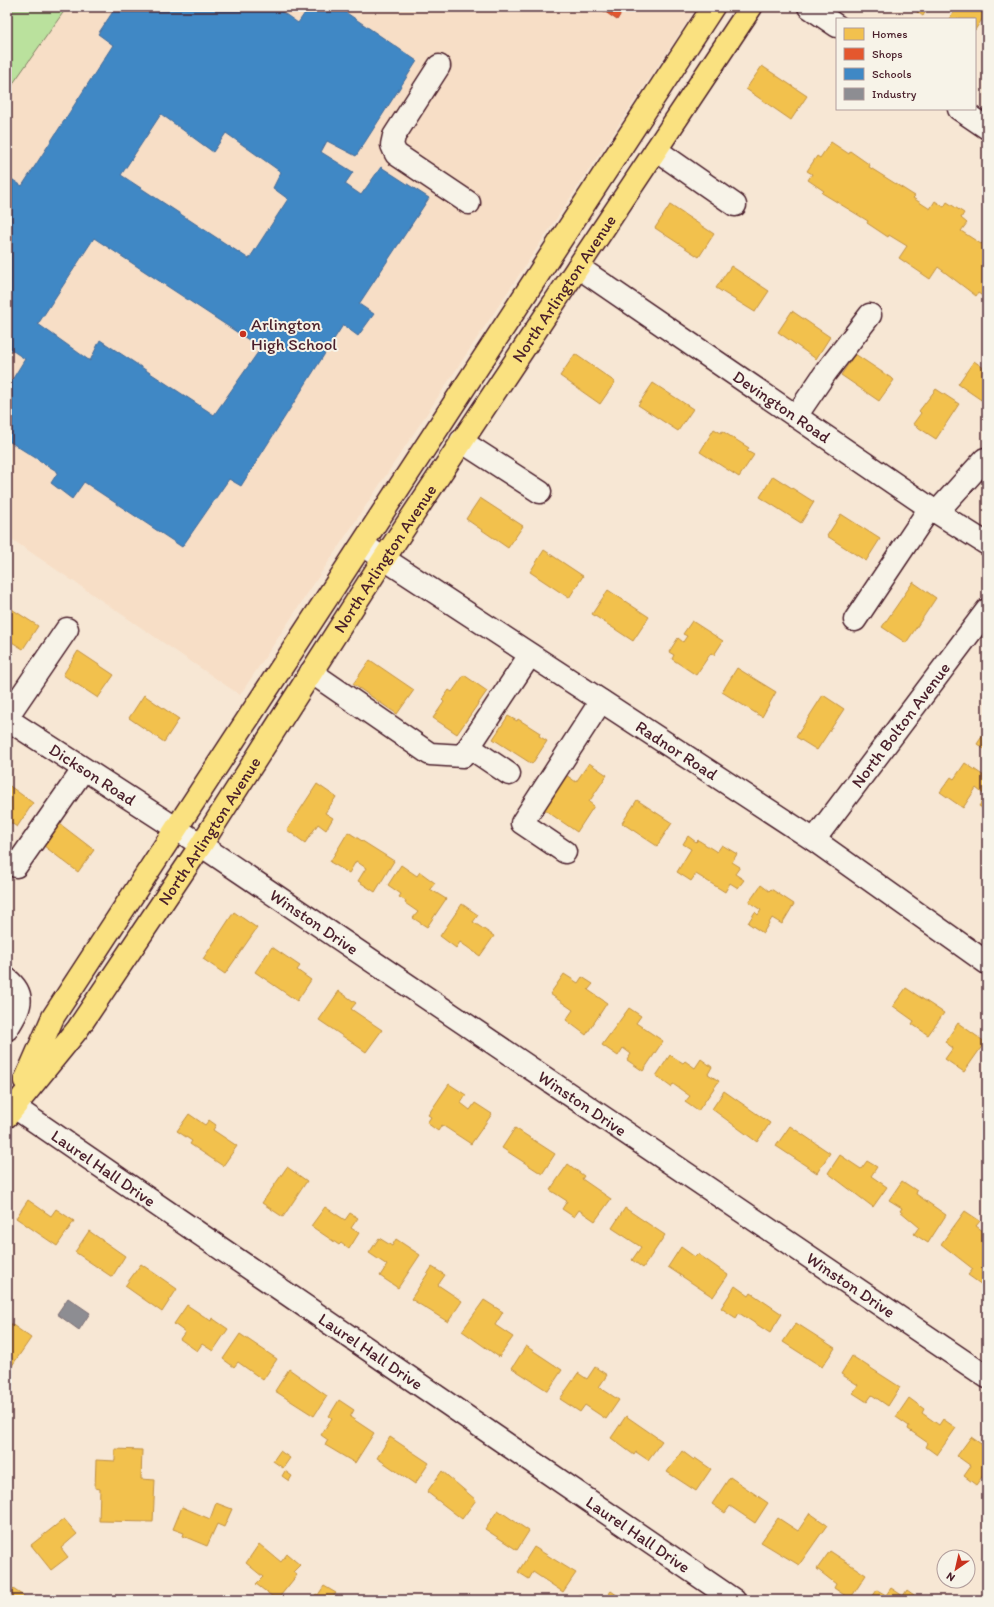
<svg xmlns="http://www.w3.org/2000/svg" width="994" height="1607" viewBox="0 0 994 1607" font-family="Itim,sans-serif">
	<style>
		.built { fill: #f7dec6 }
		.green { fill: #bae19d; stroke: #828064 }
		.homes { fill: #f2c14e; stroke: #c09044 }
		.shops { fill: #e4572e; stroke: #b6462d }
		.schools { fill: #3f88c5; stroke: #426897; fill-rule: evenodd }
		.industry { fill: #8d8d92; stroke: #796c73 }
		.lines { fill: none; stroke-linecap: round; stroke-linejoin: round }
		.minor-casing { stroke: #4a1f2b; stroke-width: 25 }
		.major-casing { stroke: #4a1f2b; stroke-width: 25 }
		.minor { stroke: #f7f3e8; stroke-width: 22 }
		.major { stroke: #fae180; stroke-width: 22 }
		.poi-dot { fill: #c8321e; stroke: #f7f3e8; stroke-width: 1.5 }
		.labels { text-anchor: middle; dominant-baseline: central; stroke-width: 4; stroke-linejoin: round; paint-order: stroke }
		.street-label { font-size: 17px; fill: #4a1f2b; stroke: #f7f3e8 }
		.poi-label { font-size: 17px; fill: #4a1f2b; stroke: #f7f3e8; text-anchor: start }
	</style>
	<rect width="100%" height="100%" fill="#f7e7d4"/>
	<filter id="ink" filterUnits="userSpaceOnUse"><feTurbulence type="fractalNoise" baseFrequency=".025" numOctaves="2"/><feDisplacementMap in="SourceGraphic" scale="8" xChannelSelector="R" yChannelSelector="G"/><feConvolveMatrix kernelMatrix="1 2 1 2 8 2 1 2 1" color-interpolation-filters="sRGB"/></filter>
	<g filter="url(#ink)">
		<!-- built -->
		<path class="built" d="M7,7H697L240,695L7,536Z"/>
		<!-- green -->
		<path class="green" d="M7,7H67L14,82L7,98Z"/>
		<!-- homes -->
		<g class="homes">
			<path d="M910,7H928L923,16Z"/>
			<path d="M957,7H987V12L975,30V19H949Z"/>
			<path d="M762,66L807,96L791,120L746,89Z"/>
			<path d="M831,142L849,154L850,151L870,165L869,167L915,196L913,198L930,209L935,201L944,207L947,202L964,213L961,218L967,223L961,231L981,244L983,242L987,245V299L978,293L976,296L938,267L930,279L899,258L907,246L889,235L888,237L867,223L868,221L822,193L824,191L808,180L812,174L807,171L817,156L820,158Z"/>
			<path d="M670,205L714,234L699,257L655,228Z"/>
			<path d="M731,266L769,291L755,312L716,288Z"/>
			<path d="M792,311L830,337L816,359L778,332Z"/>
			<path d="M575,354L615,382L600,404L560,376Z"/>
			<path d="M855,354L894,380L879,401L841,375Z"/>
			<path d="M974,361L985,369L987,368V404L958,384Z"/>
			<path d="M653,383L693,409L678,431L638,405Z"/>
			<path d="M936,389L959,404L936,439L913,424L921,413L919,411Z"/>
			<path d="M714,429L721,433L722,431L749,448L747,451L754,455L739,477L700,452Z"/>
			<path d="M773,476L814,502L801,523L760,497Z"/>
			<path d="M480,498L523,526L508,548L466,519Z"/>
			<path d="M841,514L880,539L866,561L827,536Z"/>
			<path d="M544,550L583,576L569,598L530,572Z"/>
			<path d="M913,582L936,598L906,643L882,627Z"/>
			<path d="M608,590L649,617L633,641L592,614Z"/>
			<path d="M7,606L38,626L23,649L7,639Z"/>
			<path d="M692,621L723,641L714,655L711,653L696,675L672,659L674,655L669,652L678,638L683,642L687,636L683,634Z"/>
			<path d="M78,651L114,675L98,698L63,675Z"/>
			<path d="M370,660L414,690L397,714L353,684Z"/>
			<path d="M737,668L776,692L762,717L722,692Z"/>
			<path d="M464,675L487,691L457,734L433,718L444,702L442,700L449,690L452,692Z"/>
			<path d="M144,695L179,719L164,742L129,718Z"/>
			<path d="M823,695L844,709L817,750L796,737Z"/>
			<path d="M508,716L517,721L518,719L540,733L539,736L547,741L532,764L493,739Z"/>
			<path d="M987,729V751L977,744Z"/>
			<path d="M589,763L607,775L589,802L594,806L577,832L542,808L566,775L576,782Z"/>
			<path d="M965,763L984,776L982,778L987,781V811L979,806L986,796L976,788L963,808L940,792L951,777L954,779Z"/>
			<path d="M7,784L33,803L17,827L7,820Z"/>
			<path d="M317,784L336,797L325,813L333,818L326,830L318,824L305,843L287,830Z"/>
			<path d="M637,800L672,823L657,846L622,823Z"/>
			<path d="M60,824L94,850L78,872L44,846Z"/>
			<path d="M348,832L394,861L375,892L358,881L366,868L356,861L349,873L330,862Z"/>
			<path d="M688,836L696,842L698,840L717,852L722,845L737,854L732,862L740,867L735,874L744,880L738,888L730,883L725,892L696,874L691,881L677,872L691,849L683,844Z"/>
			<path d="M401,865L417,876L420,872L435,883L430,889L446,899L427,927L413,918L418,912L405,903L406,901L399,897L401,894L388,885Z"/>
			<path d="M761,885L769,891L771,889L794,904L782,924L772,918L763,933L748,923L755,912L758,915L761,910L749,902Z"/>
			<path d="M462,904L478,915L473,922L494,936L480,956L460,942L456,948L440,936Z"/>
			<path d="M234,912L257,928L225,974L203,959Z"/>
			<path d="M272,947L300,966L297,970L311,980L297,1001L255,972Z"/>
			<path d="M564,974L578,983L582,977L593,984L588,990L607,1003L586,1035L566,1020L573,1010L550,994Z"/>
			<path d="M906,988L944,1013L928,1035L912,1024L914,1021L893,1006Z"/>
			<path d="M339,991L356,1003L351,1009L382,1030L366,1052L319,1020Z"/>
			<path d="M629,1008L641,1016L636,1023L663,1041L643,1071L627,1060L631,1054L623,1048L618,1056L602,1045Z"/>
			<path d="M958,1023L985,1042L964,1072L945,1059L953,1048L945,1042Z"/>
			<path d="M670,1055L683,1063L685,1061L695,1068L701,1059L712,1067L708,1074L719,1081L698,1111L685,1102L690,1096L673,1084L671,1087L656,1076Z"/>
			<path d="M449,1084L466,1095L461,1103L470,1110L475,1103L492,1114L471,1144L442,1125L438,1131L427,1123L431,1117L428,1115Z"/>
			<path d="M724,1091L770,1123L757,1142L712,1109Z"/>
			<path d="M189,1114L205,1125L209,1120L216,1125L213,1130L237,1146L223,1166L190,1144L192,1141L177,1131Z"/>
			<path d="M790,1126L830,1153L817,1173L776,1146Z"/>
			<path d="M515,1128L555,1154L542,1174L502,1148Z"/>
			<path d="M840,1155L861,1169L867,1161L877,1167L871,1176L887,1187L873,1207L828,1173Z"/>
			<path d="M568,1164L584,1176L582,1179L611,1199L595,1221L579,1210L574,1217L562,1209L567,1201L550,1190Z"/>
			<path d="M287,1167L307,1181L283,1217L262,1203Z"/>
			<path d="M902,1181L917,1191L916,1194L946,1215L928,1243L914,1234L919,1227L900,1211L902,1208L889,1200Z"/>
			<path d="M28,1200L51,1216L56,1209L74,1221L57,1246L16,1218Z"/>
			<path d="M325,1207L345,1220L350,1213L358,1218L351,1228L359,1233L349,1249L341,1243L339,1245L311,1226Z"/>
			<path d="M625,1208L665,1235L643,1268L632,1260L641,1247L612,1228Z"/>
			<path d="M965,1211L980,1221L976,1226L987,1234V1277L982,1285L968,1275L973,1269L941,1244Z"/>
			<path d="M89,1231L125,1256L112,1277L75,1252Z"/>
			<path d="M379,1238L392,1246L396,1239L420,1255L398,1288L380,1276L387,1265L369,1253Z"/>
			<path d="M681,1247L695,1257L698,1254L728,1275L713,1297L668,1267Z"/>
			<path d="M141,1264L177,1289L162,1312L125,1286Z"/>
			<path d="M432,1267L445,1275L438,1285L462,1301L448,1322L411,1299Z"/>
			<path d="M735,1286L749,1296L751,1293L782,1314L770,1333L739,1313L736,1318L721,1308Z"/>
			<path d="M484,1300L503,1312L495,1325L513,1337L499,1357L462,1331Z"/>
			<path d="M187,1305L211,1321L212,1318L228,1329L213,1351L202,1344L197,1351L180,1339L185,1332L174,1324Z"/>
			<path d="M7,1321L31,1338L7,1373Z"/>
			<path d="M796,1323L835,1348L822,1367L783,1342Z"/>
			<path d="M240,1334L277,1359L263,1380L238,1362L234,1367L223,1359Z"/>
			<path d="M526,1346L562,1370L548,1391L512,1368Z"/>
			<path d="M852,1356L900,1387L888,1406L872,1395L867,1402L853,1393L858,1385L841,1374Z"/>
			<path d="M595,1367L607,1375L599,1387L619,1400L606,1419L585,1405L580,1412L560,1399L578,1373L587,1379Z"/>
			<path d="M289,1369L327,1396L314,1416L275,1391Z"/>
			<path d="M909,1398L924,1409L922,1413L939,1425L943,1419L956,1428L937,1455L926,1447L928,1443L908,1429L909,1426L896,1417Z"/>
			<path d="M339,1400L354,1410L350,1417L374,1433L355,1463L325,1445L328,1440L321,1435L332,1418L329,1416Z"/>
			<path d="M626,1416L662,1441L648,1460L636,1452L634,1455L611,1438Z"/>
			<path d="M390,1437L429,1463L415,1484L377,1458Z"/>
			<path d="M971,1437L987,1448V1476L984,1474L976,1485L964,1476L971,1466L957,1456Z"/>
			<path d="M115,1449L142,1450L141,1479L155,1480L153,1522L99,1521L100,1489L95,1488L96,1460L115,1461Z"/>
			<path d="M280,1451L290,1458L283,1468L273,1461Z"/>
			<path d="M682,1451L694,1460L695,1458L711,1469L696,1491L667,1472Z"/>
			<path d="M285,1471L292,1476L289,1481L282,1476Z"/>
			<path d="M442,1471L476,1500L462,1519L427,1492Z"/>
			<path d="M730,1477L768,1503L755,1523L730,1506L725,1513L712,1504Z"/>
			<path d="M216,1503L232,1509L224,1527L217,1524L207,1546L183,1536L184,1533L173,1529L182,1507L210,1519Z"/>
			<path d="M498,1510L529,1531L517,1550L485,1529Z"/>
			<path d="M810,1513L827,1525L799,1565L761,1542L778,1518L798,1531Z"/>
			<path d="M64,1519L77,1534L61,1548L68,1557L51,1570L31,1545Z"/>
			<path d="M259,1544L281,1562L287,1554L300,1565L293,1572L297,1575L277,1600L256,1584L263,1577L246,1563Z"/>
			<path d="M534,1547L576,1573L563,1592L533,1572L529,1579L518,1572Z"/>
			<path d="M830,1551L866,1575L850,1599L834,1588L836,1584L817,1569Z"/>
			<path d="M7,1585L25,1597L23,1600H7Z"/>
			<path d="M324,1586L336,1593L331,1600H312L316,1594L318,1595Z"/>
			<path d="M891,1588L903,1596L907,1590L921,1600H870L877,1590L886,1595Z"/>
			<path d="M611,1591L624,1600H604Z"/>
			<path d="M580,1594L589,1600H575Z"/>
		</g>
		<!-- shops -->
		<path class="shops" d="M598,7H625L617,20Z"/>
		<!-- schools -->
		<path class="schools" d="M116,7H275L298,23L309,7H338L417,61L356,156L327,141L321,152L353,172L345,184L361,195L381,167L429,198L359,304L374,314L358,336L343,325L241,486L229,479L182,547L84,482L72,499L51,483L58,472L7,440V388L25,359L7,347V182L10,178L22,186L113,45L98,34ZM161,114L213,152L226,133L281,172L273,188L288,199L249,259L121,175ZM94,238L261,348L214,415L100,340L90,361L38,324Z"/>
		<!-- industry -->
		<path class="industry" d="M68,1298L90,1313L79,1330L57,1314Z"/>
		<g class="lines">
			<defs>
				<g id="minor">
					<path d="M809,7L837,26"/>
					<path d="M439,66L394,136L392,145L396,154L469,203"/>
					<path d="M959,109L987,128"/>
					<path d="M656,150L735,205"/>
					<path id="s1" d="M578,267L930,508L987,544"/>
					<path d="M796,416L826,372L870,315"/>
					<path d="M461,441L540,492"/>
					<path d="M937,512L985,459L987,460"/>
					<path id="s2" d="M363,545L814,840L987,963"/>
					<path d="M855,620L930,508"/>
					<path d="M311,672L430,754L463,756L530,655"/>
					<path d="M7,717L67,629"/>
					<path id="s3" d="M7,719L177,829L987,1377"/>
					<path d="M469,747L509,774"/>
					<path id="s4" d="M814,840L987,610"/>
					<path d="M565,852L522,823L601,701"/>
					<path d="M16,866L83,770"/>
					<path d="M7,979C28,996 19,1009 7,1029"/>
					<path id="s5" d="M7,1102L734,1600"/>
				</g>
				<g id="major">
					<path d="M25,1081L53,1017L713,7"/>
					<path id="s6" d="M7,1116L77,1030L201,845L383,560L751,7"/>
				</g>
			</defs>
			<!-- minor casing -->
			<use href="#minor" class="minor-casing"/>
			<!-- major casing -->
			<use href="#major" class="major-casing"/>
			<!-- minor -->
			<use href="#minor" class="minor"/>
			<!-- major -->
			<use href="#major" class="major"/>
		</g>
	</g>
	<!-- markers -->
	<circle class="poi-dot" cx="243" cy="334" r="4"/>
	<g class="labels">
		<!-- street labels -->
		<g class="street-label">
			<text stroke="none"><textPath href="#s6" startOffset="998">North Arlington Avenue</textPath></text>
			<text stroke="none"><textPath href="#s1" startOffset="247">Devington Road</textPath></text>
			<text stroke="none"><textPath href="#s6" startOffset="674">North Arlington Avenue</textPath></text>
			<text stroke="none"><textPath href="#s4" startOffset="144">North Bolton Avenue</textPath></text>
			<text stroke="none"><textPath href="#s2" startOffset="375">Radnor Road</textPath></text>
			<text stroke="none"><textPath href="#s3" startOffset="102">Dickson Road</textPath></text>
			<text stroke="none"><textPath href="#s6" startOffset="350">North Arlington Avenue</textPath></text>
			<text stroke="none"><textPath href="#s3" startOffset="368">Winston Drive</textPath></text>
			<text stroke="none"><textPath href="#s3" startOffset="692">Winston Drive</textPath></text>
			<text stroke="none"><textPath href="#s5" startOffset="117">Laurel Hall Drive</textPath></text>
			<text stroke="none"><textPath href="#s3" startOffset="1016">Winston Drive</textPath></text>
			<text stroke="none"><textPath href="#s5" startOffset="441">Laurel Hall Drive</textPath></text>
			<text stroke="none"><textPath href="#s5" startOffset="765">Laurel Hall Drive</textPath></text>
		</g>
		<!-- poi labels -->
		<g class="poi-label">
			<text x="251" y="324">Arlington<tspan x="251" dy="20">High School</tspan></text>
		</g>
	</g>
	<!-- margin -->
	<rect width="994" height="1607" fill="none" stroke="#f7f3e8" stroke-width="24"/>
	<rect x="12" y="12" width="970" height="1583" fill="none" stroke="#4a1f2b" stroke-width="1.5" filter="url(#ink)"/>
	<!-- legend -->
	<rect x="836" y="18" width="140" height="92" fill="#f7f3e8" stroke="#b29e9c"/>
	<rect x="844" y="28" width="20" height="12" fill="#f2c14e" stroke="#b29e9c"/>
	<text x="872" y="38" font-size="12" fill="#4a1f2b">Homes</text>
	<rect x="844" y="48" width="20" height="12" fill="#e4572e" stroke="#b29e9c"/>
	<text x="872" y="58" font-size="12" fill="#4a1f2b">Shops</text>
	<rect x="844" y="68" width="20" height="12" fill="#3f88c5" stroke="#b29e9c"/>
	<text x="872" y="78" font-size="12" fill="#4a1f2b">Schools</text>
	<rect x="844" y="88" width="20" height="12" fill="#8d8d92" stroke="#b29e9c"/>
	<text x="872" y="98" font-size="12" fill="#4a1f2b">Industry</text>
	<!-- north arrow -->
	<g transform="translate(956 1569) rotate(214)"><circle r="19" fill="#f7f3e8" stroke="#b29e9c"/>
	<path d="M0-3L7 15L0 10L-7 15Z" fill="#c8321e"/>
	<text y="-6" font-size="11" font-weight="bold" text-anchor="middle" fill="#4a1f2b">N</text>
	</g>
</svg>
